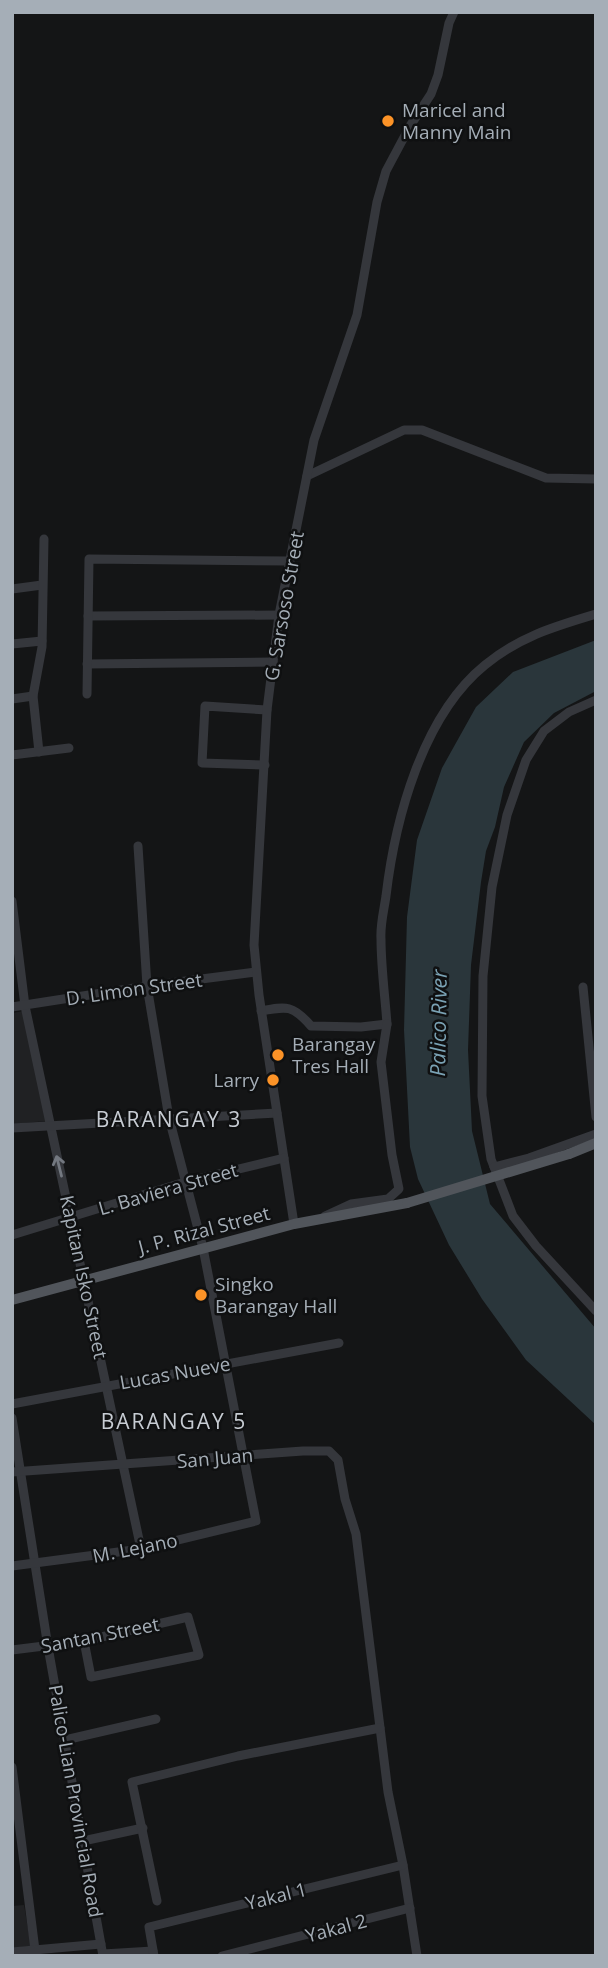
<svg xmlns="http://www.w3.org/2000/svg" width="608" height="1968" viewBox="0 0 608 1968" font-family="'Open Sans',sans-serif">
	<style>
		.built { fill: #202123 }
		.water { fill: #2a363b }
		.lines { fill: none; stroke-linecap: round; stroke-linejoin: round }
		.minor { stroke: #35373c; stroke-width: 9 }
		.major { stroke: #51555b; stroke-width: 10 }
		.major-bridge { stroke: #51555b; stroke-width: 10 }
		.oneway { stroke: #737880 }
		.poi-dot { fill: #fc9327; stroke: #0f1011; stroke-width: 2.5 }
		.labels { text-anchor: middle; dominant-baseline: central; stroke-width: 5; stroke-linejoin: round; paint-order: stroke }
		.poi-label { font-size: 19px; fill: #a5aeb7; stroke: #0f1011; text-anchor: start }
		.street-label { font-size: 19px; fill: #a5aeb7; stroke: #0f1011 }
		.water-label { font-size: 21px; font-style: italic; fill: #7aa2b4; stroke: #0f1011 }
		.neighbourhood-label { font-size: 21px; letter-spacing: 2px; fill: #c7ccd3; stroke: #0f1011 }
	</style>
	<rect width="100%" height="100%" fill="#141516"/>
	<!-- built -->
	<g class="built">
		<path d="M24,1011L46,1121L12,1124V1013Z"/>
		<path d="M24,1905L31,1946L12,1948V1906Z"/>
	</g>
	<!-- water -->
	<path class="water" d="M596,640V691L554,713L524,742L504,787L495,827L486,851L481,882L471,965L468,1050L472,1131L490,1204L596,1329V1425L526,1360L482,1299L449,1245L418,1179L410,1147L404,1030L407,917L417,840L442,768L476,707L513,672Z"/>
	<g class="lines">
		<!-- minor -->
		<g class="minor">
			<path d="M307,476L404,430H422L546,478L596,479"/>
			<path d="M12,589L42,585"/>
			<path d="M88,616L279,615"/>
			<path d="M12,644L42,641"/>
			<path d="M87,664L273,662"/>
			<path d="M87,694L89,559L290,561"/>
			<path d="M12,699L33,696"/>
			<path d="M596,700L569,712L544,731L526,760L507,815L492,887L483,976L482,1096L491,1159L513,1216L536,1246L596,1311"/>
			<path d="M39,752L33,696L42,647L44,539"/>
			<path d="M12,755L69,748"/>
			<path d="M265,765L202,763L205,706L267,710"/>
			<path d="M12,901L25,1006L141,1549"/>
			<path d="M583,987L596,1117"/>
			<path d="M12,1007L147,986L256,972"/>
			<path d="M261,1011C287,1006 293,1005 311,1026L361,1027L387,1024C385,996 381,967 381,939C380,925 384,910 386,896C395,820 422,716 485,665C521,636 553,627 596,614"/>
			<path d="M12,1128L277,1113"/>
			<path d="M494,1167L529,1158L596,1134"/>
			<path d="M325,1216L351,1204L388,1199L399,1189L392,1155L381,1062L387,1024"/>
			<path d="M294,1224L259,995L254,945L267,710L273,662L279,615L314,440L357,315L377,202L386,171L410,126L431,94L438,75L449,23L454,12"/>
			<path d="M12,1235L185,1182L284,1158"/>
			<path d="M12,1404L339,1343"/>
			<path d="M12,1418L48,1647L103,1956"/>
			<path d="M12,1472L303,1451H329L338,1460L345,1499L356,1534L388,1792L403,1865L417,1956"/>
			<path d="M12,1566L141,1549L256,1521L203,1248L169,1118L147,986L138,846"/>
			<path d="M12,1650L84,1641L188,1617L199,1655L91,1677L84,1641"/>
			<path d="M65,1740L156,1719"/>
			<path d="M12,1767L35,1950"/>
			<path d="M83,1841L143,1828"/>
			<path d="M157,1901L132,1782L238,1756L380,1728"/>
			<path d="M12,1952L101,1944"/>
			<path d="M103,1954L153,1951"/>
			<path d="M154,1956L149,1927L403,1865"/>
			<path d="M222,1956L410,1908"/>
		</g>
		<!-- major -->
		<g class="major">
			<path d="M569,1154L596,1143"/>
			<path d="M12,1300L294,1224L407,1203"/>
		</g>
		<!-- major-bridge -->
		<path class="major-bridge" d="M407,1203L569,1154"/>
	</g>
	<!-- one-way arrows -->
	<defs><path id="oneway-shaft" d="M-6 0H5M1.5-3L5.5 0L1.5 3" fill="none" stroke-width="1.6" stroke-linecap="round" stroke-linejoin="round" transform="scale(1.75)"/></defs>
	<use class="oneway" href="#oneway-shaft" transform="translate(59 1166) rotate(-104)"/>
	<!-- markers -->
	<g class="poi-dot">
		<circle cx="388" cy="121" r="7"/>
		<circle cx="278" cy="1055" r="7"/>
		<circle cx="273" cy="1080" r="7"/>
		<circle cx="201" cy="1295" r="7"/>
	</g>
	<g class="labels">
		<!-- poi labels -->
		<g class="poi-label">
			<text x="402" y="110">Maricel and<tspan x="402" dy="22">Manny Main</tspan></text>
			<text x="292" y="1044">Barangay<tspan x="292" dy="22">Tres Hall</tspan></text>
			<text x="259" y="1080" text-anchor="end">Larry</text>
			<text x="215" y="1284">Singko<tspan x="215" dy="22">Barangay Hall</tspan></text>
		</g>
		<!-- street labels -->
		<g class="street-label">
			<text transform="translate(284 606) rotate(-80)">G. Sarsoso Street</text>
			<text transform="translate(134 989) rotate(-8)">D. Limon Street</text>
			<text transform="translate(168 1189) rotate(-16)">L. Baviera Street</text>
			<text transform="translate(204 1230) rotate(-15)">J. P. Rizal Street</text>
			<text transform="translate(84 1277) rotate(78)">Kapitan Isko Street</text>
			<text transform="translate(175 1373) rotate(-10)">Lucas Nueve</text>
			<text transform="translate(215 1458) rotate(-5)">San Juan</text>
			<text transform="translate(135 1548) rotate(-11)">M. Lejano</text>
			<text transform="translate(100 1635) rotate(-11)">Santan Street</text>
			<text transform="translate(76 1801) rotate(80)">Palico-Lian Provincial Road</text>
			<text transform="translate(276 1896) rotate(-14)">Yakal 1</text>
			<text transform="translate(336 1928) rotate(-15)">Yakal 2</text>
		</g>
		<!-- water labels -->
		<g class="water-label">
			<text transform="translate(438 1023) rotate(-89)">Palico River</text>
		</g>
		<!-- neighbourhood labels -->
		<g class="neighbourhood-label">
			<text x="169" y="1119">BARANGAY 3</text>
			<text x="174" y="1421">BARANGAY 5</text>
		</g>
	</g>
	<!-- border -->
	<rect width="608" height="1968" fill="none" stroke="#a5aeb7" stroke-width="28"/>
</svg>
